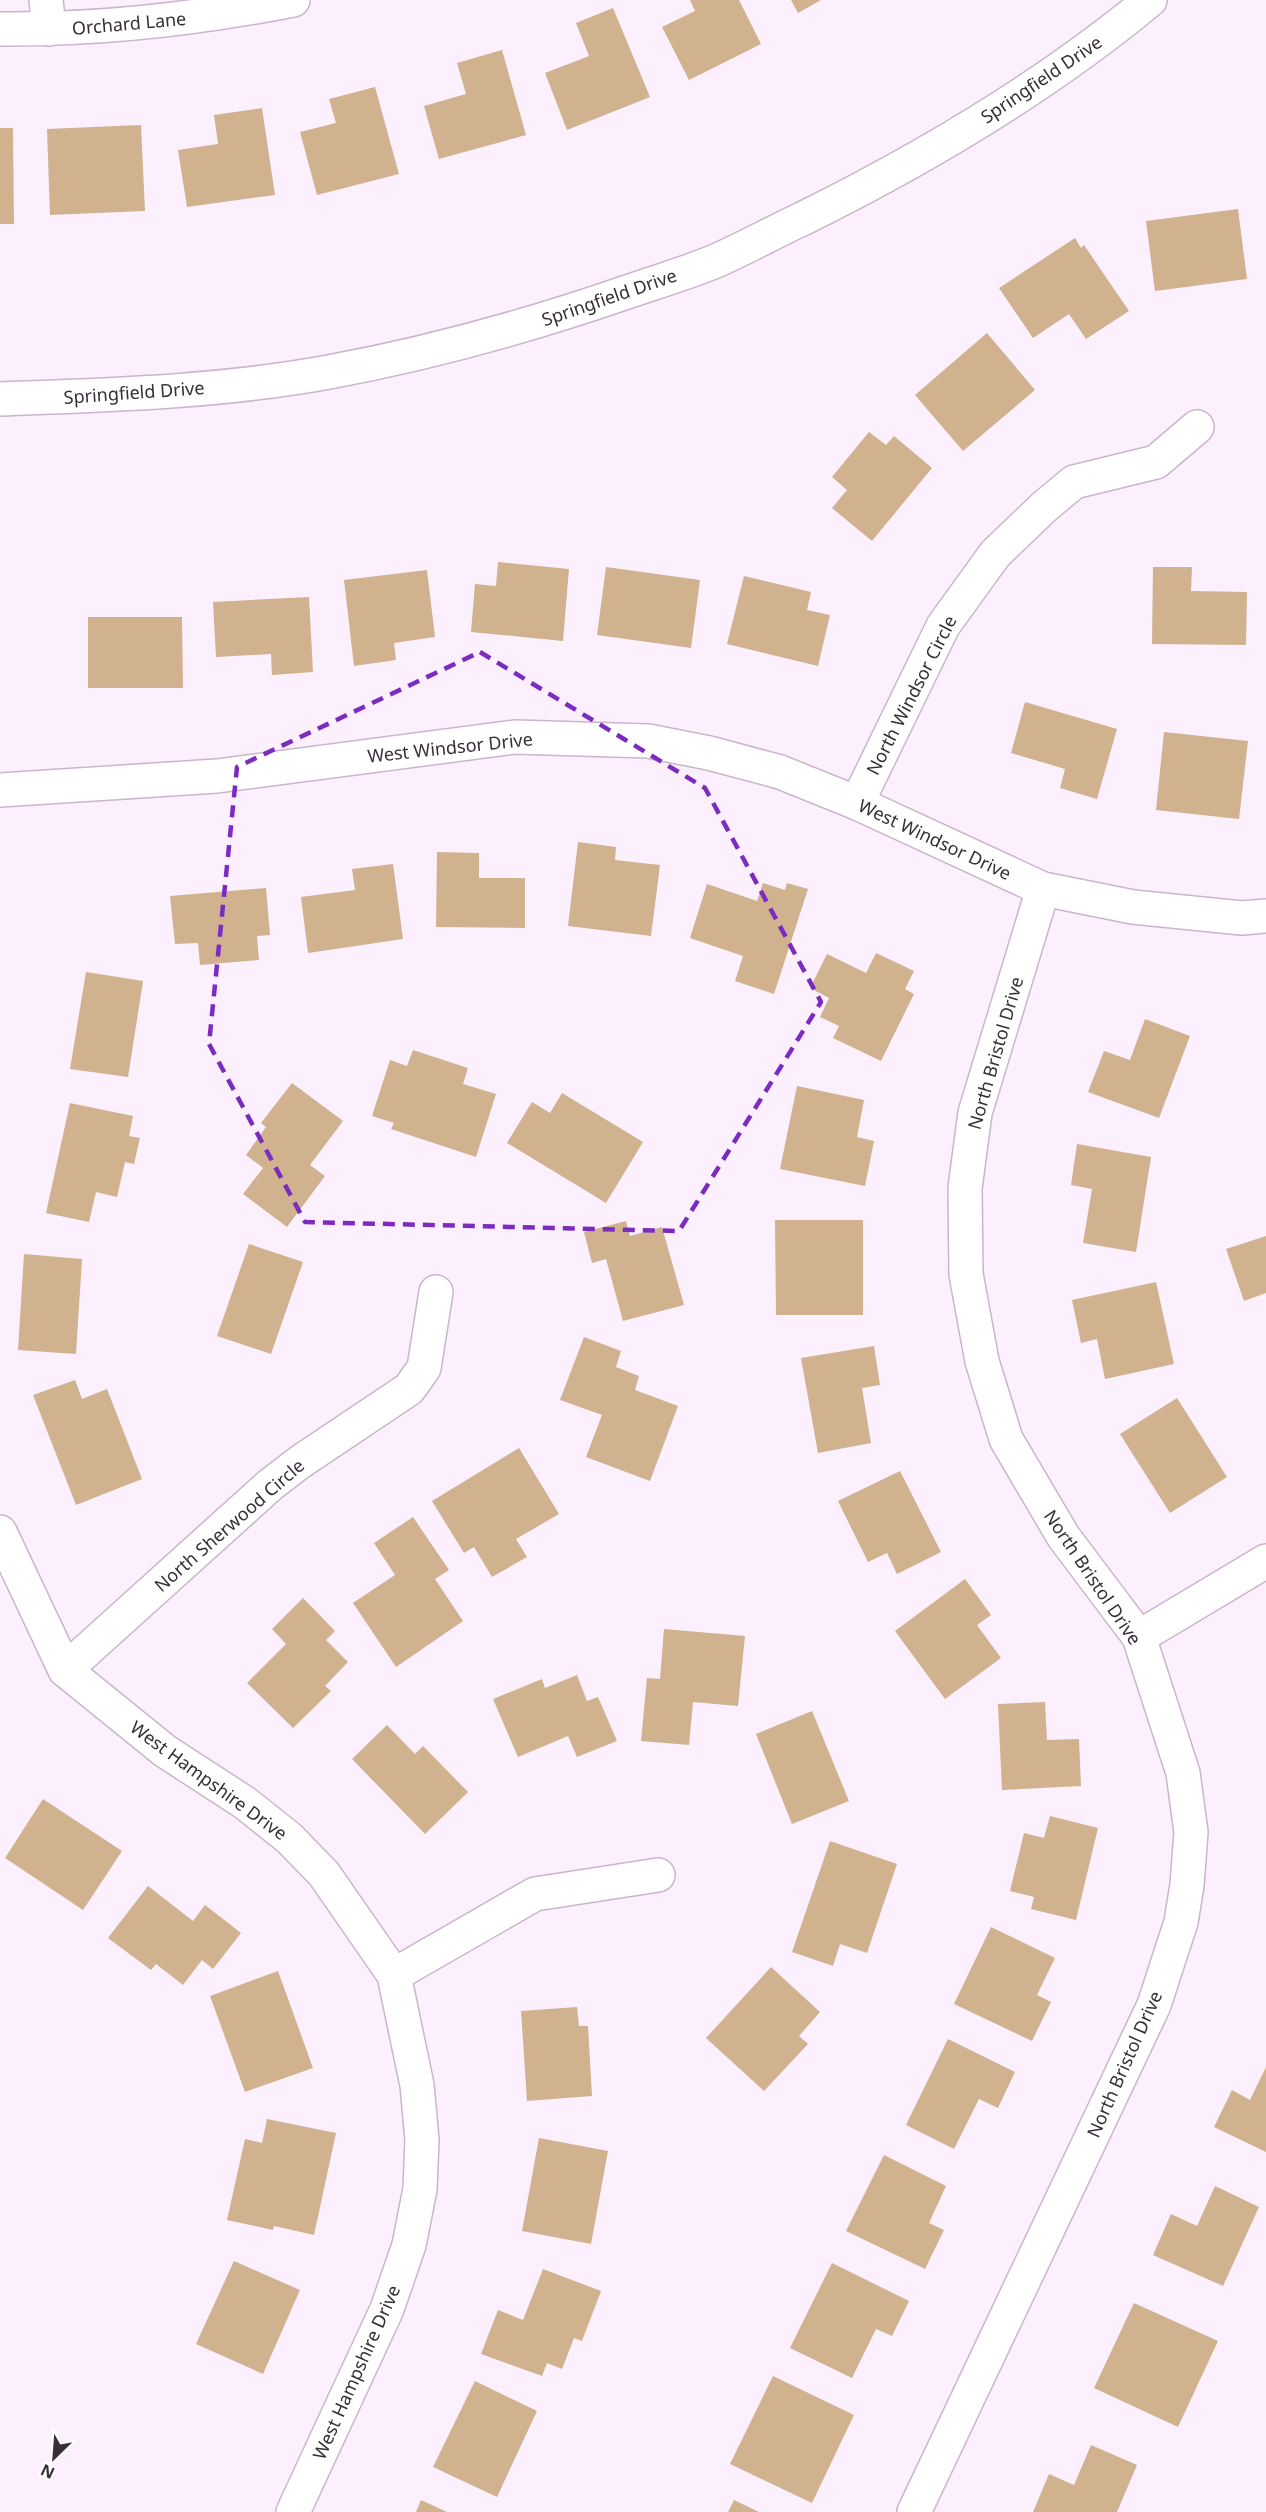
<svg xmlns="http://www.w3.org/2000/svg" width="1266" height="2512" viewBox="0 0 1266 2512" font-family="'Noto Sans',sans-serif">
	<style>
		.building { fill: #d0b28e }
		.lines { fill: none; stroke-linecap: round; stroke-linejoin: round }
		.minor-casing { stroke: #cab5cd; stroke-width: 36 }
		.tertiary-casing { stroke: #cab5cd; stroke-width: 36 }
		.minor { stroke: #fff; stroke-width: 33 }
		.tertiary { stroke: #fff; stroke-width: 33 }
		.marked { fill: none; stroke: #7b2cbf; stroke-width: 4.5; stroke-dasharray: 12 8; stroke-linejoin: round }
		.labels { text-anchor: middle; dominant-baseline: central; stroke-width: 5; stroke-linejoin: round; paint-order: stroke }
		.street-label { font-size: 18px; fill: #372e38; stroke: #fff }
	</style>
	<rect width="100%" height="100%" fill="#fceffe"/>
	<!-- building -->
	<g class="building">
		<path d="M690,0H739L761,44L689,80L662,27L695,11Z"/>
		<path d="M791,0H821L798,13Z"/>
		<path d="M613,8L650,97L567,130L545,73L589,56L576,23Z"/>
		<path d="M502,50L526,135L439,159L424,106L466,94L457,63Z"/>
		<path d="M375,87L399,174L317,195L300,132L336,123L329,99Z"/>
		<path d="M262,108L275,195L187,207L178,150L218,144L214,115Z"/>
		<path d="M141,125L145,211L50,215L47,129Z"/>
		<path d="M0,128H13L14,224H0Z"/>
		<path d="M1238,209L1247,279L1155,291L1146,221Z"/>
		<path d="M1075,238L1081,248L1084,245L1129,311L1086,339L1069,314L1033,338L999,288Z"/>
		<path d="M987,333L1035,390L963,451L915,395Z"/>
		<path d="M869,432L886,445L894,436L932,468L872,541L832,508L847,490L832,477Z"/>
		<path d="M498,562L569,569L563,641L471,632L475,584L496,586Z"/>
		<path d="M606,567L700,580L691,648L597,635Z"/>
		<path d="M1153,567H1192L1191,591L1247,592L1246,645L1152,644Z"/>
		<path d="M427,570L435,637L394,643L396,660L354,666L344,580Z"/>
		<path d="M744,576L811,592L807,610L830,615L818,666L727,644Z"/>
		<path d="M309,597L313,672L272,675L271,654L216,657L213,602Z"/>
		<path d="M88,617H182L183,688H88Z"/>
		<path d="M1025,702L1117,729L1097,799L1060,788L1065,769L1011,753Z"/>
		<path d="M1164,732L1248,741L1239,819L1156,810Z"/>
		<path d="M578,842L616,847L615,860L660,865L651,936L568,926Z"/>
		<path d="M437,852L479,853V878H525V928L436,927Z"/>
		<path d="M393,864L403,939L308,953L301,897L355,890L352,869Z"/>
		<path d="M763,883L785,890L787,883L808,889L774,994L735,981L743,956L690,938L707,884L757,901Z"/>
		<path d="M266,888L270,935L257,936L259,960L200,965L198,943L175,944L170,896Z"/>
		<path d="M876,953L914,971L905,989L914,994L881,1061L833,1038L839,1026L820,1017L829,998L810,988L827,954L866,973Z"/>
		<path d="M86,972L143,981L128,1077L70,1069Z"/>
		<path d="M1145,1019L1190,1036L1159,1118L1088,1092L1104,1051L1130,1060Z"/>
		<path d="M413,1050L468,1068L463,1084L496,1094L476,1157L391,1129L394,1123L372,1116L390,1060L407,1066Z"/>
		<path d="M292,1083L343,1121L310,1165L325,1176L287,1227L243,1194L263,1168L246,1155L266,1127L261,1123Z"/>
		<path d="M797,1086L864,1100L857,1137L874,1141L865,1186L780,1169Z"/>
		<path d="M562,1093L643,1142L606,1203L507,1143L532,1102L550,1113Z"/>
		<path d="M70,1103L133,1116L129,1136L140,1138L134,1164L125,1162L117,1197L96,1192L89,1222L46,1213Z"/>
		<path d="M1077,1144L1151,1157L1136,1252L1083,1243L1092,1189L1071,1185Z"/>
		<path d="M775,1220H863V1315H776Z"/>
		<path d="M626,1221L630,1236L662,1227L684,1305L623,1321L606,1259L592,1263L584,1232Z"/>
		<path d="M1266,1236V1293L1244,1301L1226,1249Z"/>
		<path d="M249,1244L303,1262L271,1354L217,1336Z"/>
		<path d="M24,1254L82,1259L76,1354L18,1350Z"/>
		<path d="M1156,1282L1174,1364L1105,1379L1097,1339L1081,1343L1072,1300Z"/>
		<path d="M584,1337L621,1351L616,1367L639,1376L635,1390L678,1406L650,1481L586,1457L602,1415L560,1400Z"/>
		<path d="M874,1346L880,1385L862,1388L871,1443L818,1453L801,1358Z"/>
		<path d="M75,1380L82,1399L107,1389L142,1479L76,1505L33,1395Z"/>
		<path d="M1177,1398L1227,1477L1170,1513L1120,1434Z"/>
		<path d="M519,1448L559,1514L516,1539L527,1557L492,1577L474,1547L464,1553L432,1501Z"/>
		<path d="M900,1471L941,1552L897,1574L887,1553L868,1562L838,1501Z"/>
		<path d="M413,1517L449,1570L435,1579L463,1621L396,1667L353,1603L395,1575L374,1543Z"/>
		<path d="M965,1579L991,1615L977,1625L1001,1658L945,1699L895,1631Z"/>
		<path d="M303,1598L335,1631L326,1640L348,1662L325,1686L331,1691L293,1728L247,1683L286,1644L272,1629Z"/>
		<path d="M664,1629L745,1636L738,1706L693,1702L689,1745L641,1741L647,1678L660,1679Z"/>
		<path d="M577,1675L587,1701L598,1697L617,1741L577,1757L568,1736L518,1757L493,1699L542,1679L545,1688Z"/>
		<path d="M1045,1702L1047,1740L1079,1739L1081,1786L1002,1790L998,1704Z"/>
		<path d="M812,1711L849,1801L792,1824L756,1734Z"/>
		<path d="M387,1725L415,1754L423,1746L468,1792L425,1834L352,1759Z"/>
		<path d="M43,1799L122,1851L83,1910L5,1858Z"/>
		<path d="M1050,1816L1098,1828L1076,1920L1031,1909L1034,1897L1010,1891L1024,1833L1044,1838Z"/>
		<path d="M830,1841L897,1864L867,1953L840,1944L833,1966L792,1952Z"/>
		<path d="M148,1886L193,1921L205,1905L241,1933L213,1969L202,1960L183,1985L156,1964L151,1970L108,1938Z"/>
		<path d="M991,1927L1055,1958L1037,1995L1051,2002L1032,2041L954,2004Z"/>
		<path d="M771,1967L820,2012L799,2036L808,2044L764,2091L706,2038Z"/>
		<path d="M278,1971L313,2068L245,2092L210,1996Z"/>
		<path d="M577,2007L579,2026H588L592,2096L527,2101L521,2011Z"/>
		<path d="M948,2039L1015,2072L998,2108L979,2099L954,2149L906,2125Z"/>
		<path d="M1266,2067V2152L1214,2127L1232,2090L1250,2100Z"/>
		<path d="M267,2119L336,2133L314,2235L274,2226L273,2230L227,2220L245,2139L262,2143Z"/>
		<path d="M539,2138L608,2151L591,2244L522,2231Z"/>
		<path d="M884,2155L946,2186L929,2223L944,2230L925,2269L846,2231Z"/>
		<path d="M1215,2186L1259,2207L1223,2286L1153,2255L1171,2214L1197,2226Z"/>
		<path d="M234,2261L300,2290L263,2374L196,2344Z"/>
		<path d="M832,2263L909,2301L892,2336L876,2329L852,2378L790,2348Z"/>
		<path d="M543,2269L601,2291L582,2341L574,2338L562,2369L547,2363L542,2376L481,2354L498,2310L523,2320Z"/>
		<path d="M1134,2303L1218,2341L1178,2427L1094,2388Z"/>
		<path d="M773,2376L854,2415L812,2503L730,2464Z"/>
		<path d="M475,2381L537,2411L497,2497L433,2467Z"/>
		<path d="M1091,2445L1137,2465L1117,2512H1033L1049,2474L1074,2485Z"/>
		<path d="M421,2500L447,2512H416Z"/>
		<path d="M734,2500L759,2512H728Z"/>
	</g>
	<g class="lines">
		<defs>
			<g id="minor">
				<path d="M46,0L49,29"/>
				<path d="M0,29C99,30 196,19 293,0"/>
				<path d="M0,790L217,776L515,737L648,741L709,753L780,772L857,803L1043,889L1133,907L1242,918L1266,916"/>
				<path d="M857,803L943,626L995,554L1044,507L1074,482L1156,462L1197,427"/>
				<path d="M0,1532L65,1670L165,1751L245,1803L289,1838L324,1874L394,1975L417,2085L422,2140L420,2189L409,2245L387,2309L293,2512"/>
				<path d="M1139,1637L1266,1561"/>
				<path d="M65,1670L270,1485L300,1462L409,1389L424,1368L436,1292"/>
				<path d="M394,1975L535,1894L658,1875"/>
				<path d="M914,2512L1154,2005L1181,1922L1187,1885L1191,1832L1183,1773L1139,1637L1063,1536L1006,1439L982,1361L966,1274L965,1188L975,1113L1043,889"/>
			</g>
			<path id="tertiary" d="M0,399C110,395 220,392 329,372C431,353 532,325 630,291C659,281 690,272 718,260C747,247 774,232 802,219C925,158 1044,88 1150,0"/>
		</defs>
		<!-- minor casing -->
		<use href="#minor" class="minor-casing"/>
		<!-- tertiary casing -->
		<use href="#tertiary" class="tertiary-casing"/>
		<!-- minor -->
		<use href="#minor" class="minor"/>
		<!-- tertiary -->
		<use href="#tertiary" class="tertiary"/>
	</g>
	<!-- marked area -->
	<path class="marked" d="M480,652L705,788L821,1002L679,1231L305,1222L209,1044L237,767Z"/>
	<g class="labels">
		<!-- street labels -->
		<g class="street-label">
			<text transform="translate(129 23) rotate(-5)">Orchard Lane</text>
			<text transform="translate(1041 79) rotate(-34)">Springfield Drive</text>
			<text transform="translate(609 297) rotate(-19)">Springfield Drive</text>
			<text transform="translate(134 392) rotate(-4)">Springfield Drive</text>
			<text transform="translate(911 695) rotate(-63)">North Windsor Circle</text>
			<text transform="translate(450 747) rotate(-6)">West Windsor Drive</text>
			<text transform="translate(935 839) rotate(25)">West Windsor Drive</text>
			<text transform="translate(995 1053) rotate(-74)">North Bristol Drive</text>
			<text transform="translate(229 1525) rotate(-41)">North Sherwood Circle</text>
			<text transform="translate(1093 1577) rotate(56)">North Bristol Drive</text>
			<text transform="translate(209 1780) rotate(36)">West Hampshire Drive</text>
			<text transform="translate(1124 2064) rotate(-66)">North Bristol Drive</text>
			<text transform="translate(356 2372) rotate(-66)">West Hampshire Drive</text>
		</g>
	</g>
	<!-- north arrow -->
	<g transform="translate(54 2458) rotate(205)" stroke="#ffffff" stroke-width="4.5" paint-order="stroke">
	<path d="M0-4.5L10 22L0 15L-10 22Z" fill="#372e38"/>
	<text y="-9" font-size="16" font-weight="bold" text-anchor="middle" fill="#372e38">N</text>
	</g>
</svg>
